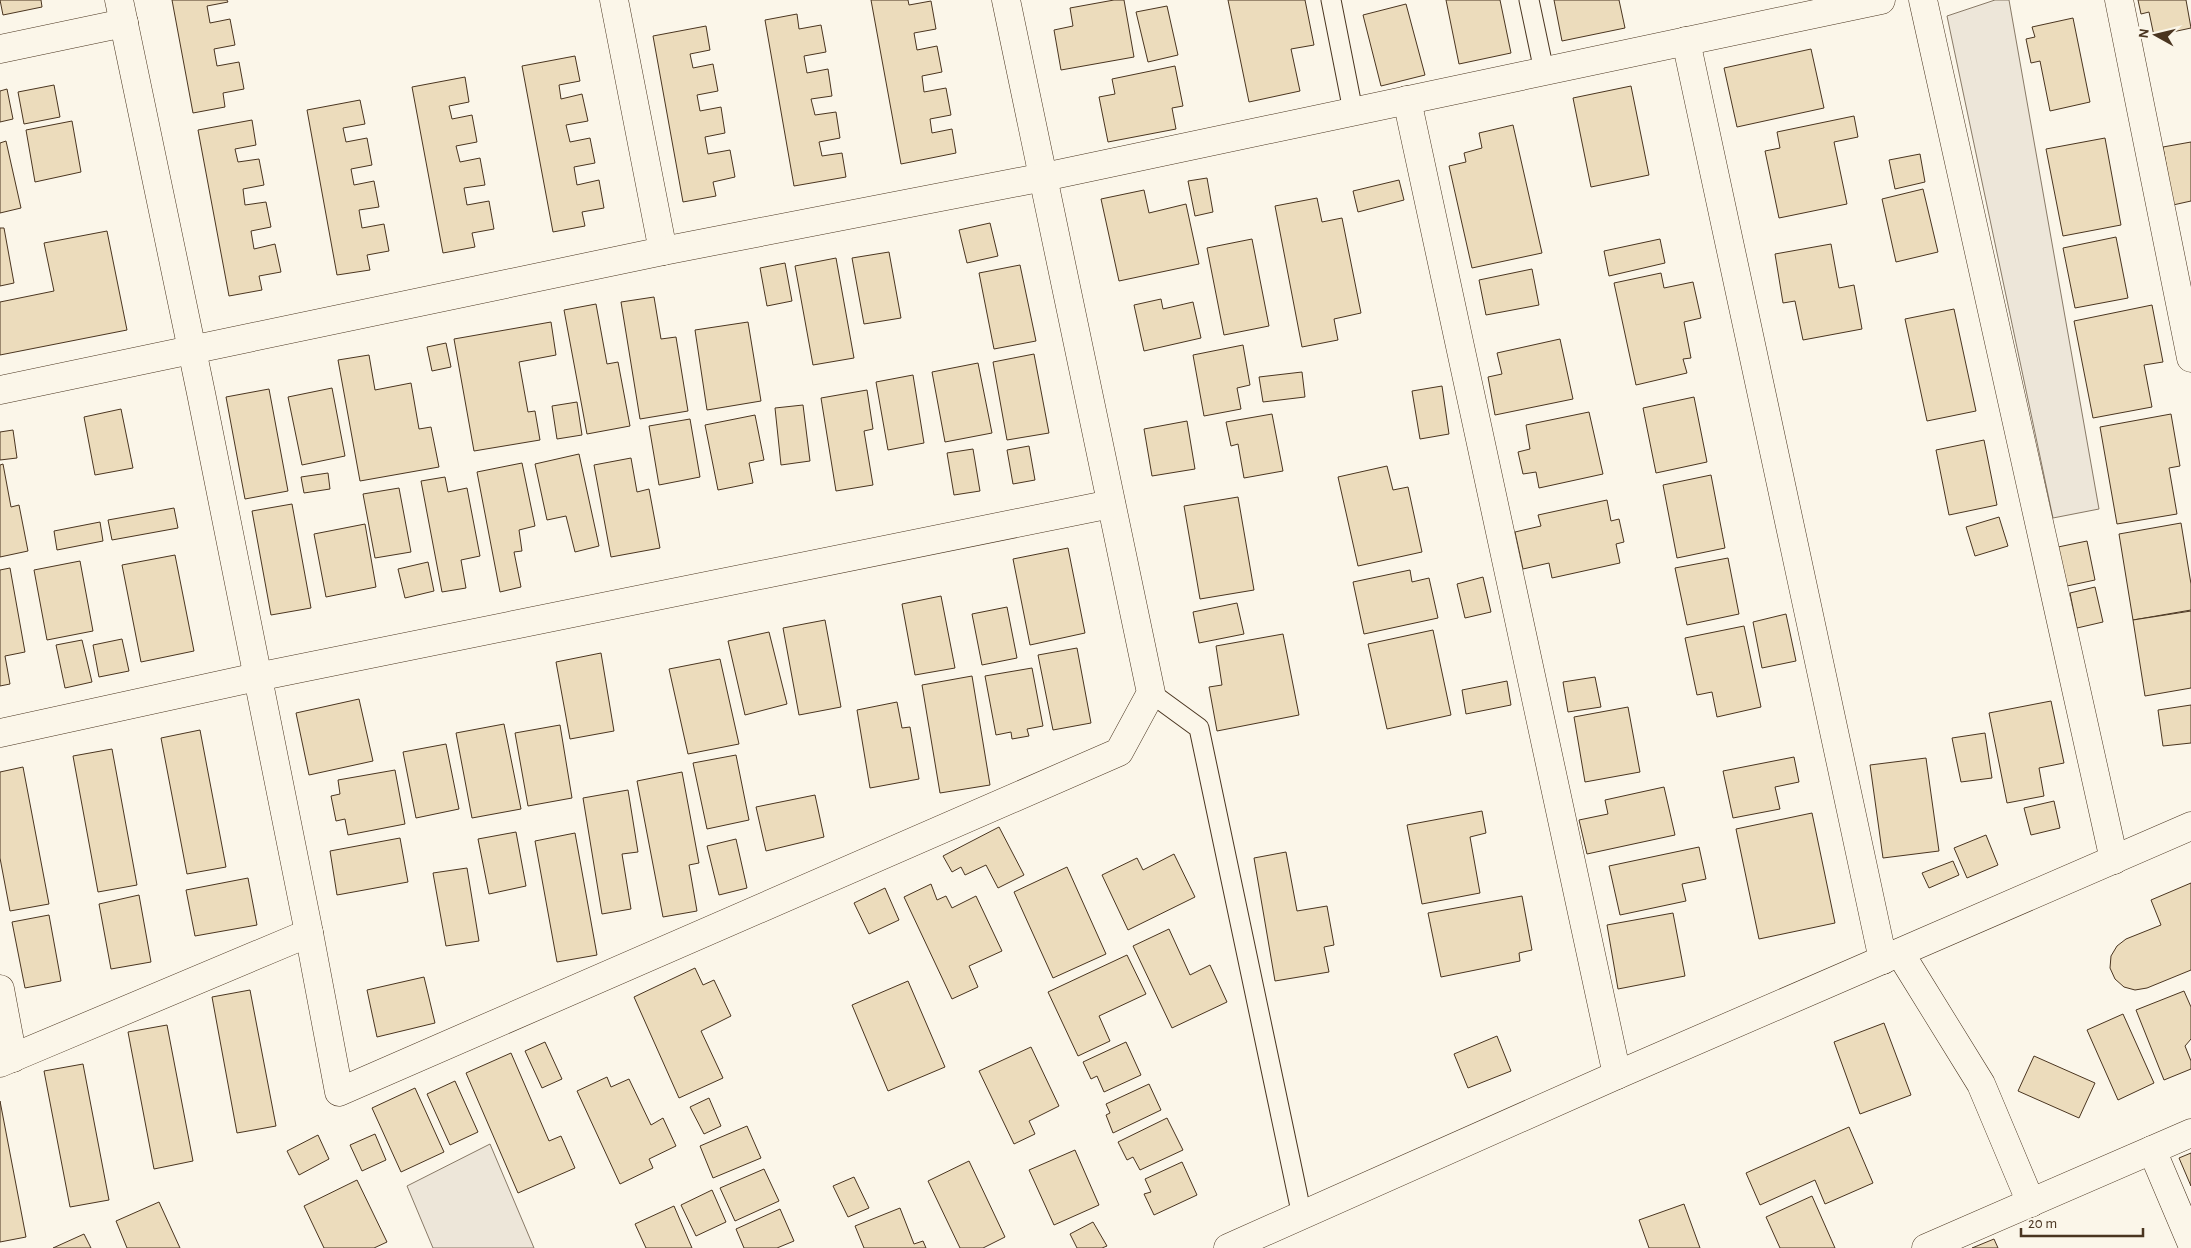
<svg xmlns="http://www.w3.org/2000/svg" width="2191" height="1248" viewBox="0 0 2191 1248" font-family="'Alegreya Sans',sans-serif">
	<style>
		.green { fill: #ede6d9; stroke: #887966 }
		.building { fill: #ecdcbc; stroke: #4a3520 }
		.lines { fill: none; stroke-linecap: round; stroke-linejoin: round }
		.lane-casing { stroke: #4a3520; stroke-width: 21 }
		.street-casing { stroke: #4a3520; stroke-width: 29 }
		.lane { stroke: #fbf6e9; stroke-width: 19 }
		.street { stroke: #fbf6e9; stroke-width: 28 }
	</style>
	<rect width="100%" height="100%" fill="#fbf6e9"/>
	<!-- green -->
	<g class="green">
		<path d="M1995,0H2009L2099,509L2053,518L1947,16Z"/>
		<path d="M490,1144L534,1248H433L407,1186Z"/>
	</g>
	<!-- building -->
	<g class="building">
		<path d="M0,0H41L42,7L3,15Z"/>
		<path d="M172,0H227L228,2L207,6L210,23L230,19L235,45L214,49L217,66L239,62L244,89L223,93L225,107L193,113Z"/>
		<path d="M871,0H908L909,5L931,1L936,29L914,33L917,50L937,46L942,72L922,76L924,92L946,88L951,115L930,119L932,133L952,129L956,153L901,164Z"/>
		<path d="M1114,0H1124L1134,57L1061,70L1054,30L1073,26L1070,8Z"/>
		<path d="M1228,0H1305L1314,45L1291,49L1300,91L1249,102Z"/>
		<path d="M1446,0H1500L1511,53L1459,64Z"/>
		<path d="M1554,0H1619L1625,28L1562,41Z"/>
		<path d="M2138,0H2186L2191,28L2154,36L2149,12L2141,14Z"/>
		<path d="M1406,4L1425,75L1381,86L1363,15Z"/>
		<path d="M1167,6L1178,55L1148,62L1136,12Z"/>
		<path d="M797,14L799,29L821,25L826,52L804,56L807,73L828,69L832,96L811,99L815,115L836,112L840,138L819,142L822,156L842,153L846,177L794,186L765,20Z"/>
		<path d="M2073,18L2090,102L2050,111L2040,61L2031,63L2026,39L2035,37L2032,27Z"/>
		<path d="M706,26L710,50L690,54L693,68L713,64L718,91L697,95L700,111L721,107L725,133L705,137L708,154L730,150L735,177L713,182L716,196L683,202L653,36Z"/>
		<path d="M1811,49L1824,108L1737,127L1724,68Z"/>
		<path d="M575,56L580,81L559,85L561,99L582,94L588,121L566,125L570,142L590,138L595,163L574,167L577,185L599,180L604,208L582,212L585,226L553,232L522,66Z"/>
		<path d="M1175,66L1183,106L1172,108L1176,129L1108,142L1099,97L1115,94L1112,79Z"/>
		<path d="M465,77L469,102L449,106L452,119L472,115L477,142L456,146L460,162L480,158L485,185L464,188L467,205L489,201L494,229L472,233L475,247L443,253L412,87Z"/>
		<path d="M54,85L60,117L24,124L18,92Z"/>
		<path d="M1631,86L1649,175L1591,187L1573,98Z"/>
		<path d="M7,89L13,119L0,122V91Z"/>
		<path d="M360,100L365,124L343,128L346,142L367,138L372,165L351,169L354,185L374,181L379,207L359,210L362,228L384,224L389,251L367,255L370,270L337,275L307,110Z"/>
		<path d="M1854,116L1858,137L1834,142L1847,204L1779,218L1765,151L1780,148L1777,132Z"/>
		<path d="M252,120L256,145L235,149L238,162L259,159L264,185L243,189L245,205L266,202L271,227L251,231L254,249L275,244L281,272L259,276L262,290L229,296L198,130Z"/>
		<path d="M72,121L81,172L35,182L26,130Z"/>
		<path d="M1513,125L1542,253L1472,268L1449,166L1466,162L1464,153L1482,148L1479,133Z"/>
		<path d="M2105,138L2121,225L2063,236L2046,149Z"/>
		<path d="M6,141L21,208L0,213V143Z"/>
		<path d="M2191,142V201L2173,205L2163,147Z"/>
		<path d="M1920,154L1925,182L1895,189L1889,160Z"/>
		<path d="M1207,178L1213,212L1195,216L1188,181Z"/>
		<path d="M1399,180L1404,200L1358,212L1353,191Z"/>
		<path d="M1923,189L1938,252L1896,262L1882,199Z"/>
		<path d="M1144,190L1149,213L1186,204L1199,264L1119,281L1101,199Z"/>
		<path d="M1317,198L1322,222L1342,218L1361,313L1334,319L1338,340L1302,347L1275,206Z"/>
		<path d="M990,223L998,256L967,263L959,230Z"/>
		<path d="M0,228H4L14,283L0,286Z"/>
		<path d="M107,231L127,330L0,355V302L54,291L44,243Z"/>
		<path d="M2116,237L2128,298L2075,308L2063,248Z"/>
		<path d="M1252,239L1269,326L1224,335L1207,248Z"/>
		<path d="M1660,239L1665,263L1609,276L1604,251Z"/>
		<path d="M1831,244L1839,288L1854,285L1862,329L1803,340L1795,301L1783,303L1775,254Z"/>
		<path d="M889,252L901,318L864,324L852,258Z"/>
		<path d="M836,258L854,358L813,365L795,266Z"/>
		<path d="M785,263L792,301L767,306L760,268Z"/>
		<path d="M1020,265L1036,341L994,349L979,273Z"/>
		<path d="M1532,269L1539,305L1486,315L1479,280Z"/>
		<path d="M1661,273L1664,288L1693,282L1701,318L1684,322L1691,358L1683,359L1687,373L1636,385L1614,283Z"/>
		<path d="M654,297L661,339L676,337L688,411L640,419L621,302Z"/>
		<path d="M1161,299L1163,309L1193,302L1201,338L1144,351L1134,305Z"/>
		<path d="M596,304L607,364L618,362L630,426L587,434L564,310Z"/>
		<path d="M2152,305L2163,362L2144,365L2152,407L2093,418L2074,321Z"/>
		<path d="M1954,309L1976,411L1927,421L1905,319Z"/>
		<path d="M551,322L556,355L519,362L528,412L535,411L540,440L474,451L454,339Z"/>
		<path d="M748,322L761,401L707,410L695,330Z"/>
		<path d="M1560,339L1573,399L1495,415L1488,377L1502,374L1497,353Z"/>
		<path d="M446,343L451,367L432,371L427,347Z"/>
		<path d="M1243,345L1250,385L1237,388L1241,409L1204,416L1193,355Z"/>
		<path d="M1034,354L1049,433L1007,440L993,362Z"/>
		<path d="M369,355L375,390L411,383L419,429L431,427L439,467L360,481L338,360Z"/>
		<path d="M978,363L992,433L945,442L932,372Z"/>
		<path d="M1302,372L1305,397L1263,402L1259,377Z"/>
		<path d="M913,375L924,443L888,450L876,382Z"/>
		<path d="M1442,386L1449,434L1420,439L1412,391Z"/>
		<path d="M332,388L345,456L302,465L288,397Z"/>
		<path d="M269,389L288,491L245,499L226,397Z"/>
		<path d="M867,390L873,429L864,431L873,485L836,491L821,398Z"/>
		<path d="M1694,397L1707,462L1656,473L1643,408Z"/>
		<path d="M577,402L582,435L557,439L552,406Z"/>
		<path d="M803,405L810,461L781,465L775,408Z"/>
		<path d="M121,409L133,468L95,475L84,417Z"/>
		<path d="M1589,412L1603,474L1539,488L1536,472L1523,474L1518,452L1530,449L1526,425Z"/>
		<path d="M1272,414L1283,471L1244,478L1238,444L1231,446L1226,422Z"/>
		<path d="M2171,414L2180,466L2169,468L2177,514L2117,524L2100,427Z"/>
		<path d="M755,415L764,460L749,463L753,483L718,490L705,425Z"/>
		<path d="M690,419L700,477L659,485L649,426Z"/>
		<path d="M1187,421L1195,469L1152,476L1144,429Z"/>
		<path d="M13,430L17,458L0,460V432Z"/>
		<path d="M1984,440L1997,505L1949,515L1936,450Z"/>
		<path d="M1029,446L1035,480L1013,484L1007,450Z"/>
		<path d="M973,449L980,491L954,495L947,453Z"/>
		<path d="M579,454L599,546L575,552L566,516L547,520L535,464Z"/>
		<path d="M631,458L637,492L649,489L660,548L611,557L594,465Z"/>
		<path d="M522,463L535,526L519,530L522,551L514,552L521,587L500,592L477,472Z"/>
		<path d="M3,464L11,507L19,505L28,551L0,557V465Z"/>
		<path d="M1387,466L1393,490L1408,487L1422,552L1358,566L1338,477Z"/>
		<path d="M328,473L330,489L304,493L301,477Z"/>
		<path d="M1711,475L1725,548L1677,558L1663,485Z"/>
		<path d="M445,477L448,492L467,488L480,556L461,560L466,588L442,592L421,481Z"/>
		<path d="M399,488L411,552L375,558L363,494Z"/>
		<path d="M1238,497L1254,590L1200,599L1184,506Z"/>
		<path d="M1607,500L1611,521L1619,519L1624,542L1616,544L1620,563L1552,578L1549,563L1523,569L1515,532L1541,526L1538,515Z"/>
		<path d="M292,504L311,608L271,615L252,511Z"/>
		<path d="M174,508L178,528L112,540L108,520Z"/>
		<path d="M1999,517L2008,546L1975,556L1966,527Z"/>
		<path d="M100,522L103,541L57,550L54,531Z"/>
		<path d="M2181,523L2191,584V610L2133,620L2119,534Z"/>
		<path d="M365,524L376,587L326,597L314,534Z"/>
		<path d="M2087,541L2095,580L2067,586L2058,547Z"/>
		<path d="M1068,548L1085,633L1030,645L1013,559Z"/>
		<path d="M175,555L194,651L141,662L122,565Z"/>
		<path d="M1728,558L1739,614L1687,625L1675,568Z"/>
		<path d="M80,561L93,631L47,640L34,570Z"/>
		<path d="M428,562L434,591L405,598L398,569Z"/>
		<path d="M10,568L25,652L5,656L10,684L0,686V570Z"/>
		<path d="M1410,570L1412,582L1429,578L1438,618L1364,634L1353,582Z"/>
		<path d="M1483,577L1491,612L1465,618L1457,584Z"/>
		<path d="M2095,587L2103,622L2077,628L2070,593Z"/>
		<path d="M941,596L955,668L915,675L902,604Z"/>
		<path d="M1237,603L1244,634L1199,643L1193,612Z"/>
		<path d="M1007,607L1017,658L982,665L972,614Z"/>
		<path d="M2191,611V688L2145,696L2133,620Z"/>
		<path d="M1786,614L1796,661L1762,668L1753,622Z"/>
		<path d="M825,620L841,707L799,715L783,628Z"/>
		<path d="M1744,626L1761,707L1717,717L1712,692L1697,695L1685,638Z"/>
		<path d="M1433,630L1451,715L1387,729L1368,644Z"/>
		<path d="M769,632L787,704L745,715L728,641Z"/>
		<path d="M1283,634L1299,715L1217,731L1209,687L1222,685L1216,646Z"/>
		<path d="M122,639L129,671L99,677L93,645Z"/>
		<path d="M82,640L92,682L65,688L56,645Z"/>
		<path d="M1077,648L1091,723L1053,730L1038,655Z"/>
		<path d="M601,653L614,731L570,739L556,662Z"/>
		<path d="M720,659L739,744L688,754L669,669Z"/>
		<path d="M1032,668L1043,726L1027,729L1029,736L1012,739L1011,732L996,735L985,676Z"/>
		<path d="M972,676L990,785L940,793L922,685Z"/>
		<path d="M1595,677L1601,707L1568,712L1563,682Z"/>
		<path d="M1507,681L1511,705L1466,714L1462,690Z"/>
		<path d="M359,699L373,761L309,775L296,713Z"/>
		<path d="M2051,701L2064,763L2039,768L2044,796L2007,803L1989,713Z"/>
		<path d="M897,702L902,728L910,727L919,779L870,788L857,710Z"/>
		<path d="M2191,705V743L2163,746L2158,710Z"/>
		<path d="M1628,707L1640,772L1585,782L1574,717Z"/>
		<path d="M504,724L521,809L472,818L456,733Z"/>
		<path d="M560,725L572,798L528,806L515,733Z"/>
		<path d="M200,730L226,867L187,874L161,738Z"/>
		<path d="M1985,733L1992,778L1961,782L1952,738Z"/>
		<path d="M446,744L459,809L416,818L403,752Z"/>
		<path d="M112,749L137,885L98,892L73,756Z"/>
		<path d="M736,755L749,820L707,829L693,763Z"/>
		<path d="M1794,757L1799,782L1775,787L1780,809L1733,818L1723,771Z"/>
		<path d="M1926,758L1939,851L1883,858L1870,765Z"/>
		<path d="M23,767L49,904L10,911L0,858V772Z"/>
		<path d="M395,770L405,824L348,835L345,819L336,821L331,796L340,794L338,780Z"/>
		<path d="M682,772L699,863L689,865L697,911L663,917L637,781Z"/>
		<path d="M1664,787L1675,835L1587,854L1579,820L1608,814L1605,800Z"/>
		<path d="M628,790L638,852L622,854L631,909L602,914L583,798Z"/>
		<path d="M815,795L824,837L766,851L756,807Z"/>
		<path d="M2054,801L2060,828L2031,835L2024,808Z"/>
		<path d="M1482,811L1486,833L1470,837L1480,893L1422,904L1407,825Z"/>
		<path d="M1812,813L1835,923L1759,939L1736,829Z"/>
		<path d="M999,827L1024,875L998,888L986,865L965,875L961,867L952,872L943,856Z"/>
		<path d="M516,832L526,886L489,894L478,839Z"/>
		<path d="M575,833L597,955L557,962L535,841Z"/>
		<path d="M1986,835L1998,865L1967,878L1954,848Z"/>
		<path d="M400,838L408,882L337,895L330,851Z"/>
		<path d="M736,839L747,888L719,895L707,846Z"/>
		<path d="M1699,847L1706,879L1682,884L1686,901L1620,915L1609,866Z"/>
		<path d="M1286,852L1297,911L1327,906L1334,945L1324,947L1329,972L1275,981L1254,858Z"/>
		<path d="M1174,854L1195,897L1128,930L1102,875L1137,858L1143,870Z"/>
		<path d="M1953,861L1959,875L1929,888L1922,873Z"/>
		<path d="M1067,867L1106,954L1053,978L1014,892Z"/>
		<path d="M467,868L479,941L446,946L433,873Z"/>
		<path d="M248,878L257,925L195,936L186,890Z"/>
		<path d="M2191,883V970L2147,988L2135,990L2124,987L2115,979L2110,968L2111,956L2117,946L2126,939L2161,925L2151,900Z"/>
		<path d="M931,884L937,900L946,896L952,908L976,896L1002,951L969,966L978,987L952,999L904,897Z"/>
		<path d="M885,888L899,920L869,934L854,903Z"/>
		<path d="M139,895L151,962L111,969L99,904Z"/>
		<path d="M1522,896L1532,950L1519,953L1520,961L1441,977L1428,913Z"/>
		<path d="M1673,913L1685,976L1618,989L1607,925Z"/>
		<path d="M49,915L61,981L25,988L12,922Z"/>
		<path d="M1169,929L1190,975L1210,965L1227,1002L1172,1028L1133,946Z"/>
		<path d="M1127,955L1146,994L1099,1016L1110,1041L1078,1056L1048,992Z"/>
		<path d="M695,968L703,985L714,980L731,1016L701,1031L723,1078L679,1098L634,997Z"/>
		<path d="M424,977L435,1023L377,1037L367,990Z"/>
		<path d="M908,981L945,1067L888,1091L852,1005Z"/>
		<path d="M250,990L276,1126L237,1133L212,997Z"/>
		<path d="M2184,991L2191,1007V1039L2185,1046L2191,1061V1069L2164,1080L2136,1010Z"/>
		<path d="M2123,1014L2154,1083L2118,1100L2087,1030Z"/>
		<path d="M1884,1023L1911,1095L1860,1114L1834,1042Z"/>
		<path d="M167,1025L193,1161L154,1169L128,1032Z"/>
		<path d="M1497,1036L1511,1071L1468,1088L1454,1054Z"/>
		<path d="M545,1042L562,1079L542,1088L525,1051Z"/>
		<path d="M1126,1042L1141,1075L1104,1092L1097,1076L1091,1079L1083,1062Z"/>
		<path d="M1031,1047L1059,1106L1029,1121L1035,1134L1014,1144L979,1071Z"/>
		<path d="M511,1053L549,1141L561,1136L575,1168L518,1193L466,1073Z"/>
		<path d="M2034,1056L2095,1083L2079,1118L2018,1091Z"/>
		<path d="M83,1064L109,1200L70,1207L44,1071Z"/>
		<path d="M607,1077L611,1087L629,1079L651,1125L663,1118L676,1146L649,1159L653,1168L620,1184L577,1091Z"/>
		<path d="M455,1081L478,1132L450,1145L427,1094Z"/>
		<path d="M1149,1084L1161,1110L1113,1133L1106,1115L1110,1113L1106,1104Z"/>
		<path d="M415,1088L444,1152L401,1172L372,1108Z"/>
		<path d="M709,1098L721,1126L704,1134L690,1107Z"/>
		<path d="M0,1101L26,1237L0,1242Z"/>
		<path d="M1167,1118L1183,1150L1140,1170L1133,1157L1127,1160L1118,1142Z"/>
		<path d="M747,1126L761,1158L713,1178L700,1146Z"/>
		<path d="M1849,1127L1873,1183L1825,1204L1815,1180L1760,1205L1746,1173Z"/>
		<path d="M375,1134L386,1160L362,1171L350,1145Z"/>
		<path d="M318,1135L329,1159L299,1175L287,1151Z"/>
		<path d="M1075,1150L1099,1205L1054,1225L1029,1170Z"/>
		<path d="M2191,1153V1186L2179,1158Z"/>
		<path d="M969,1161L1005,1237L983,1248H960L928,1181Z"/>
		<path d="M1182,1162L1197,1195L1154,1215L1144,1194L1151,1192L1145,1179Z"/>
		<path d="M764,1169L779,1201L735,1221L720,1188Z"/>
		<path d="M854,1177L869,1208L848,1217L833,1186Z"/>
		<path d="M357,1180L387,1242L374,1248H324L304,1206Z"/>
		<path d="M712,1190L726,1222L696,1236L681,1205Z"/>
		<path d="M1812,1196L1835,1248H1780L1766,1217Z"/>
		<path d="M159,1202L180,1248H127L116,1221Z"/>
		<path d="M1684,1204L1700,1248H1649L1639,1220Z"/>
		<path d="M674,1206L692,1248H646L635,1224Z"/>
		<path d="M900,1208L914,1244L923,1241L926,1248H864L855,1226Z"/>
		<path d="M780,1209L794,1241L777,1248H744L736,1229Z"/>
		<path d="M1093,1222L1107,1246L1102,1248H1077L1070,1234Z"/>
		<path d="M84,1234L91,1248H53Z"/>
		<path d="M1994,1239L1998,1248H1972Z"/>
	</g>
	<g class="lines">
		<defs>
			<g id="lane">
				<path d="M1331,0L1353,111"/>
				<path d="M1529,0L1544,71"/>
				<path d="M1151,693L1199,728L1302,1216"/>
			</g>
			<g id="street">
				<path d="M119,0L201,393L309,933L339,1092L1119,752L1151,693L1006,0"/>
				<path d="M614,0L663,251"/>
				<path d="M1923,0L2114,860"/>
				<path d="M2119,0L2191,358"/>
				<path d="M1686,41L1883,960"/>
				<path d="M0,49L124,23"/>
				<path d="M1407,100L1617,1075"/>
				<path d="M0,390L663,251L1044,177L1881,0"/>
				<path d="M0,733L257,677L1111,504"/>
				<path d="M1900,953L1981,1084L2031,1203"/>
				<path d="M0,989L13,1058"/>
				<path d="M0,1063L309,933"/>
				<path d="M2152,1150L2191,1242"/>
				<path d="M1228,1248L1617,1075L2191,826"/>
				<path d="M1926,1248L2191,1133"/>
			</g>
		</defs>
		<!-- lane casing -->
		<use href="#lane" class="lane-casing"/>
		<!-- street casing -->
		<use href="#street" class="street-casing"/>
		<!-- lane -->
		<use href="#lane" class="lane"/>
		<!-- street -->
		<use href="#street" class="street"/>
	</g>
	<!-- north arrow -->
	<g transform="translate(2156 35) rotate(278)" stroke="#fbf6e9" stroke-width="4" paint-order="stroke">
	<path d="M0-4L9 19L0 12L-9 19Z" fill="#4a3520"/>
	<text y="-8" font-size="14" font-weight="bold" text-anchor="middle" fill="#4a3520">N</text>
	</g>
	<!-- scale -->
	<path d="M2021 1228v8h122v-8" fill="none" stroke="#4a3520" stroke-width="2.5"/>
	<text x="2028" y="1228" font-size="15" fill="#4a3520" stroke="#fbf6e9" stroke-width="4" paint-order="stroke">20 m</text>
</svg>
